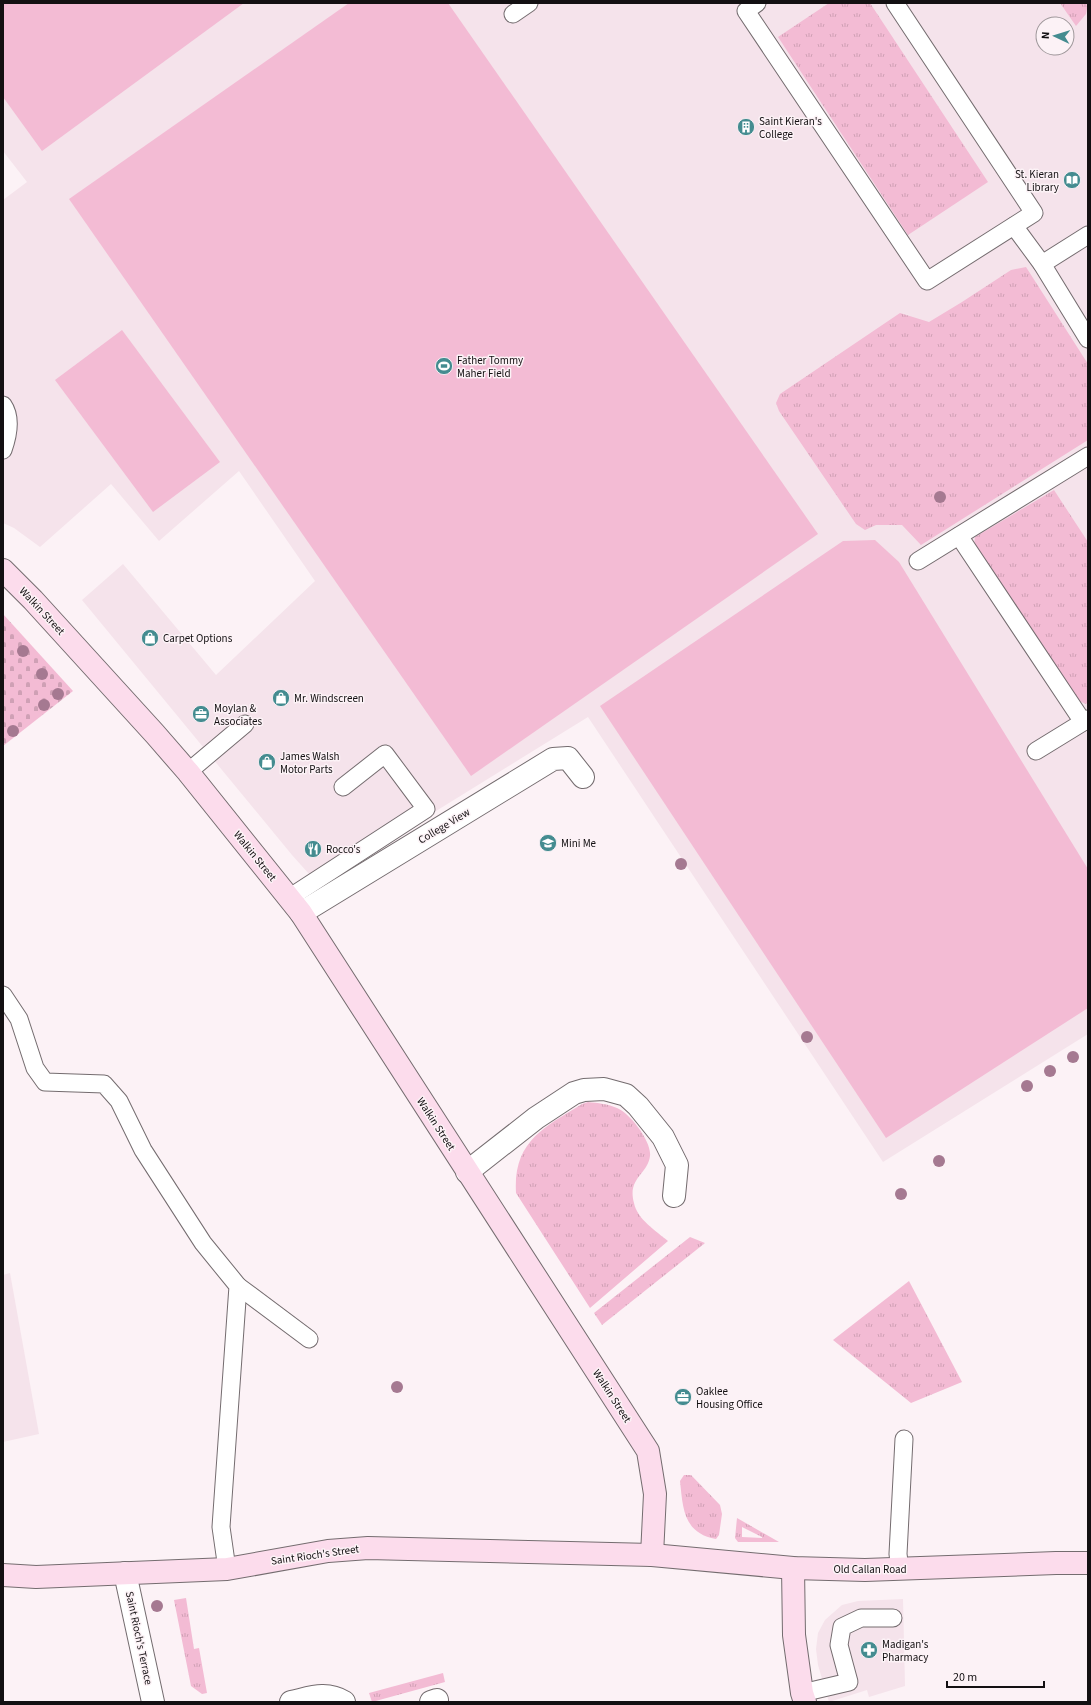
<svg xmlns="http://www.w3.org/2000/svg" width="1091" height="1705" viewBox="0 0 1091 1705" font-family="'Source Sans 3',sans-serif">
	<style>
		.built { fill: #f5e3eb; fill-rule: evenodd }
		.grass { fill: url(#grass-tufts); fill-rule: evenodd }
		.cemetery { fill: url(#cemetery-stones) }
		.garden { fill: #f3bbd4 }
		.lines { fill: none; stroke-linecap: round; stroke-linejoin: round }
		.lane-casing { stroke: #746c6f; stroke-width: 19 }
		.street-casing { stroke: #746c6f; stroke-width: 24 }
		.secondary-casing { stroke: #746c6f; stroke-width: 24 }
		.lane { stroke: #fff; stroke-width: 17 }
		.street { stroke: #fff; stroke-width: 22 }
		.secondary { stroke: #fcdcec; stroke-width: 22 }
		.tree { fill: #a57991 }
		.labels { text-anchor: middle; dominant-baseline: central; stroke-width: 3; stroke-linejoin: round; paint-order: stroke }
		.poi-label { font-size: 11px; fill: #131012; stroke: #fcf2f6; text-anchor: start }
		.street-label { font-size: 11px; fill: #131012; stroke: #fcf2f6 }
	</style>
	<defs>
		<pattern id="grass-tufts" width="24" height="20" patternUnits="userSpaceOnUse"><rect width="24" height="20" fill="#f3bbd4"/><path d="M3 7l-1-3M5 7V3M7 7l1-3M15 17l-1-3M17 17v-4M19 17l1-3" fill="none" stroke="#cfa0b5"/></pattern>
		<pattern id="cemetery-stones" width="16" height="16" patternUnits="userSpaceOnUse"><rect width="16" height="16" fill="#f3bbd4"/><path d="M2 7V4a2 2 0 0 1 4 0v3zM10 15v-3a2 2 0 0 1 4 0v3z" fill="#cfa0b5"/></pattern>
	</defs>
	<rect width="100%" height="100%" fill="#fcf2f6"/>
	<!-- built -->
	<g class="built">
		<path d="M3,3H1088V1034L883,1162L588,717L318,884L292,855L82,600L123,564L216,675L315,581L239,471L159,541L111,484L40,547L14,528L3,523V200L27,182L3,151ZM1043,24H1067V48H1043Z"/>
		<path d="M10,1273L39,1434L3,1442V1275Z"/>
		<path d="M903,1599L905,1686L869,1697L867,1690L829,1702L818,1665L816,1649L818,1633L825,1620L842,1605L858,1601Z"/>
	</g>
	<!-- grass -->
	<g class="grass">
		<path d="M829,3H870L988,182L908,235L778,37Z"/>
		<path d="M1060,3H1088L1086,14L1076,26Z"/>
		<path d="M1026,267L1088,364V440L921,545L902,525H876L865,530L856,524L779,411L776,403L780,394L900,313L929,322L962,302L1011,270Z"/>
		<path d="M1054,490L1088,542V702L1086,704L1077,700L974,546L975,537Z"/>
		<path d="M588,1102C598,1103 608,1104 617,1108C630,1113 652,1142 650,1156C648,1174 627,1178 634,1203C637,1219 656,1231 668,1241L590,1308L516,1193C513,1142 543,1128 582,1104Z"/>
		<path d="M690,1237L705,1243L602,1325L594,1313Z"/>
		<path d="M909,1281L962,1382L911,1403L833,1340Z"/>
		<path d="M684,1475H691L720,1505L722,1514L719,1535L716,1539C683,1533 683,1508 680,1481Z"/>
		<path d="M737,1518L779,1542H738L735,1538ZM742,1527L762,1537V1538L742,1537Z"/>
		<path d="M186,1598L194,1649L199,1648L207,1693L202,1694L191,1686L174,1600Z"/>
		<path d="M443,1673L445,1682L372,1702L369,1693Z"/>
	</g>
	<!-- cemetery -->
	<path class="cemetery" d="M3,614L73,691L3,746Z"/>
	<!-- garden -->
	<g class="garden">
		<path d="M3,3H244L42,151L3,97Z"/>
		<path d="M349,3H448L818,534L471,776L69,199Z"/>
		<path d="M122,330L220,462L153,512L55,380Z"/>
		<path d="M875,540L899,562L1088,869V1008L886,1138L600,706L843,541Z"/>
	</g>
	<g class="lines">
		<defs>
			<g id="lane">
				<path d="M757,3L746,11L927,281L1034,213L895,3"/>
				<path d="M513,14L529,3"/>
				<path d="M1014,226L1042,264"/>
				<path d="M1088,235L1042,264L1088,339"/>
				<path d="M3,405C12,418 8,436 3,450"/>
				<path d="M959,536L1083,722"/>
				<path d="M918,561L1088,456"/>
				<path d="M1036,751L1088,719"/>
				<path d="M188,772L245,724"/>
				<path d="M289,898L426,809L385,754L343,787"/>
				<path d="M3,995L19,1019L35,1068L45,1082L104,1084L119,1101L143,1150L203,1243L238,1286L221,1527L227,1569"/>
				<path d="M238,1286L309,1339"/>
				<path d="M900,1569L898,1554L904,1439"/>
				<path d="M802,1693L849,1682L839,1645L842,1627L861,1618H893"/>
			</g>
			<g id="street">
				<path d="M301,913L553,759L568,758L583,777"/>
				<path d="M467,1172L536,1118L574,1093L584,1090L604,1089L626,1095L638,1106L663,1137L677,1165L674,1196"/>
				<path d="M125,1573L153,1702"/>
				<path d="M291,1702C310,1698 326,1691 344,1702"/>
				<path d="M431,1702L437,1700"/>
			</g>
			<g id="secondary">
				<path d="M3,570L33,600L155,734L188,772L301,913L648,1451L655,1494L652,1555"/>
				<path d="M793,1568L794,1635L802,1693L805,1702"/>
				<path d="M3,1575L36,1577L227,1569L328,1551L368,1548L652,1555L793,1568L865,1570L1056,1563H1088"/>
			</g>
		</defs>
		<!-- lane casing -->
		<use href="#lane" class="lane-casing"/>
		<!-- street casing -->
		<use href="#street" class="street-casing"/>
		<!-- secondary casing -->
		<use href="#secondary" class="secondary-casing"/>
		<!-- lane -->
		<use href="#lane" class="lane"/>
		<!-- street -->
		<use href="#street" class="street"/>
		<!-- secondary -->
		<use href="#secondary" class="secondary"/>
	</g>
	<!-- trees -->
	<g class="tree">
		<circle cx="940" cy="497" r="6"/>
		<circle cx="23" cy="651" r="6"/>
		<circle cx="42" cy="674" r="6"/>
		<circle cx="58" cy="694" r="6"/>
		<circle cx="44" cy="705" r="6"/>
		<circle cx="13" cy="731" r="6"/>
		<circle cx="681" cy="864" r="6"/>
		<circle cx="807" cy="1037" r="6"/>
		<circle cx="1073" cy="1057" r="6"/>
		<circle cx="1050" cy="1071" r="6"/>
		<circle cx="1027" cy="1086" r="6"/>
		<circle cx="939" cy="1161" r="6"/>
		<circle cx="901" cy="1194" r="6"/>
		<circle cx="397" cy="1387" r="6"/>
		<circle cx="157" cy="1606" r="6"/>
	</g>
	<!-- icons -->
	<defs>
		<symbol id="building-disc" viewBox="-11 -11 22 22"><circle r="9.5" fill="#448c90" stroke="#fcf2f6"/><path d="M-4-6H4V6H1V3H-1V6H-4ZM-2.5-4.3h1.7v1.8h-1.7ZM.8-4.3h1.7v1.8H.8ZM-2.5-1h1.7V.8h-1.7ZM.8-1h1.7V.8H.8Z" fill="#fff"/></symbol>
		<symbol id="library-disc" viewBox="-11 -11 22 22"><circle r="9.5" fill="#448c90" stroke="#fcf2f6"/><path d="M-6-4Q-3-5.5-.7-3.5V5Q-3 3-6 4ZM6-4Q3-5.5 .7-3.5V5Q3 3 6 4Z" fill="#fff"/></symbol>
		<symbol id="stadium-disc" viewBox="-11 -11 22 22"><circle r="9.5" fill="#448c90" stroke="#fcf2f6"/><path d="M0-5a6.5 5 0 1 0 0 10a6.5 5 0 1 0 0-10ZM-3.5-1.8h7v3.6h-7Z" fill="#fff"/></symbol>
		<symbol id="shop-disc" viewBox="-11 -11 22 22"><circle r="9.5" fill="#448c90" stroke="#fcf2f6"/><path d="M-5-2.5h2.3a2.7 3.5 0 0 1 5.4 0H5L5.5 6h-11ZM-1.5-2.5h3a1.5 2.3 0 0 0-3 0Z" fill="#fff"/></symbol>
		<symbol id="office-disc" viewBox="-11 -11 22 22"><circle r="9.5" fill="#448c90" stroke="#fcf2f6"/><path d="M-6-3h4V-5.5h4V-3h4V5H-6ZM-1-4.5V-3h2v-1.5ZM-6 0V1H6V0Z" fill="#fff"/></symbol>
		<symbol id="school-disc" viewBox="-11 -11 22 22"><circle r="9.5" fill="#448c90" stroke="#fcf2f6"/><path d="M0-5L7-2L0 1L-7-2ZM-4 1L0 2.5L4 1V4Q0 6-4 4Z" fill="#fff"/></symbol>
		<symbol id="restaurant-disc" viewBox="-11 -11 22 22"><circle r="9.5" fill="#448c90" stroke="#fcf2f6"/><path d="M-5-6h1v4h1v-4h1v4h1v-4h1v5L-1.5 .5V6h-2V.5L-5-1ZM5-6V6H3V1.5H1.5Q1.5-4 5-6Z" fill="#fff"/></symbol>
		<symbol id="pharmacy-disc" viewBox="-11 -11 22 22"><circle r="9.5" fill="#448c90" stroke="#fcf2f6"/><path d="M-2-6h4v4h4v4h-4v4h-4v-4h-4v-4h4Z" fill="#fff"/></symbol>
	</defs>
	<g fill-rule="evenodd">
		<use href="#building-disc" x="736" y="117" width="20" height="20"/>
		<use href="#library-disc" x="1062" y="170" width="20" height="20"/>
		<use href="#stadium-disc" x="434" y="356" width="20" height="20"/>
		<use href="#shop-disc" x="140" y="628" width="20" height="20"/>
		<use href="#shop-disc" x="271" y="688" width="20" height="20"/>
		<use href="#office-disc" x="191" y="704" width="20" height="20"/>
		<use href="#shop-disc" x="257" y="752" width="20" height="20"/>
		<use href="#school-disc" x="538" y="833" width="20" height="20"/>
		<use href="#restaurant-disc" x="303" y="839" width="20" height="20"/>
		<use href="#office-disc" x="673" y="1387" width="20" height="20"/>
		<use href="#pharmacy-disc" x="859" y="1640" width="20" height="20"/>
	</g>
	<g class="labels">
		<!-- poi labels -->
		<g class="poi-label">
			<text x="759" y="121">Saint Kieran's<tspan x="759" dy="13">College</tspan></text>
			<text x="1059" y="174" text-anchor="end">St. Kieran<tspan x="1059" dy="13">Library</tspan></text>
			<text x="457" y="360">Father Tommy<tspan x="457" dy="13">Maher Field</tspan></text>
			<text x="163" y="638">Carpet Options</text>
			<text x="294" y="698">Mr. Windscreen</text>
			<text x="214" y="708">Moylan &amp;<tspan x="214" dy="13">Associates</tspan></text>
			<text x="280" y="756">James Walsh<tspan x="280" dy="13">Motor Parts</tspan></text>
			<text x="561" y="843">Mini Me</text>
			<text x="326" y="849">Rocco's</text>
			<text x="696" y="1391">Oaklee<tspan x="696" dy="13">Housing Office</tspan></text>
			<text x="882" y="1644">Madigan's<tspan x="882" dy="13">Pharmacy</tspan></text>
		</g>
		<!-- street labels -->
		<g class="street-label">
			<text transform="translate(42 611) rotate(47)">Walkin Street</text>
			<text transform="translate(444 826) rotate(-31)">College View</text>
			<text transform="translate(255 856) rotate(51)">Walkin Street</text>
			<text transform="translate(436 1124) rotate(57)">Walkin Street</text>
			<text transform="translate(612 1396) rotate(57)">Walkin Street</text>
			<text transform="translate(315 1555) rotate(-8)">Saint Rioch's Street</text>
			<text x="870" y="1569">Old Callan Road</text>
			<text transform="translate(139 1638) rotate(78)">Saint Rioch's Terrace</text>
		</g>
	</g>
	<!-- border -->
	<rect width="1091" height="1705" fill="none" stroke="#131012" stroke-width="8"/>
	<!-- north arrow -->
	<g transform="translate(1055 36) rotate(274)"><circle r="19" fill="#fcf2f6" stroke="#9f989b"/>
	<path d="M0-3L7 15L0 10L-7 15Z" fill="#448c90"/>
	<text y="-6" font-size="11" font-weight="bold" text-anchor="middle" fill="#131012">N</text>
	</g>
	<!-- scale -->
	<path d="M947 1681v6h97v-6" fill="none" stroke="#131012" stroke-width="2"/>
	<text x="953" y="1681" font-size="12" fill="#131012" stroke="#fcf2f6" stroke-width="3" paint-order="stroke">20 m</text>
</svg>
